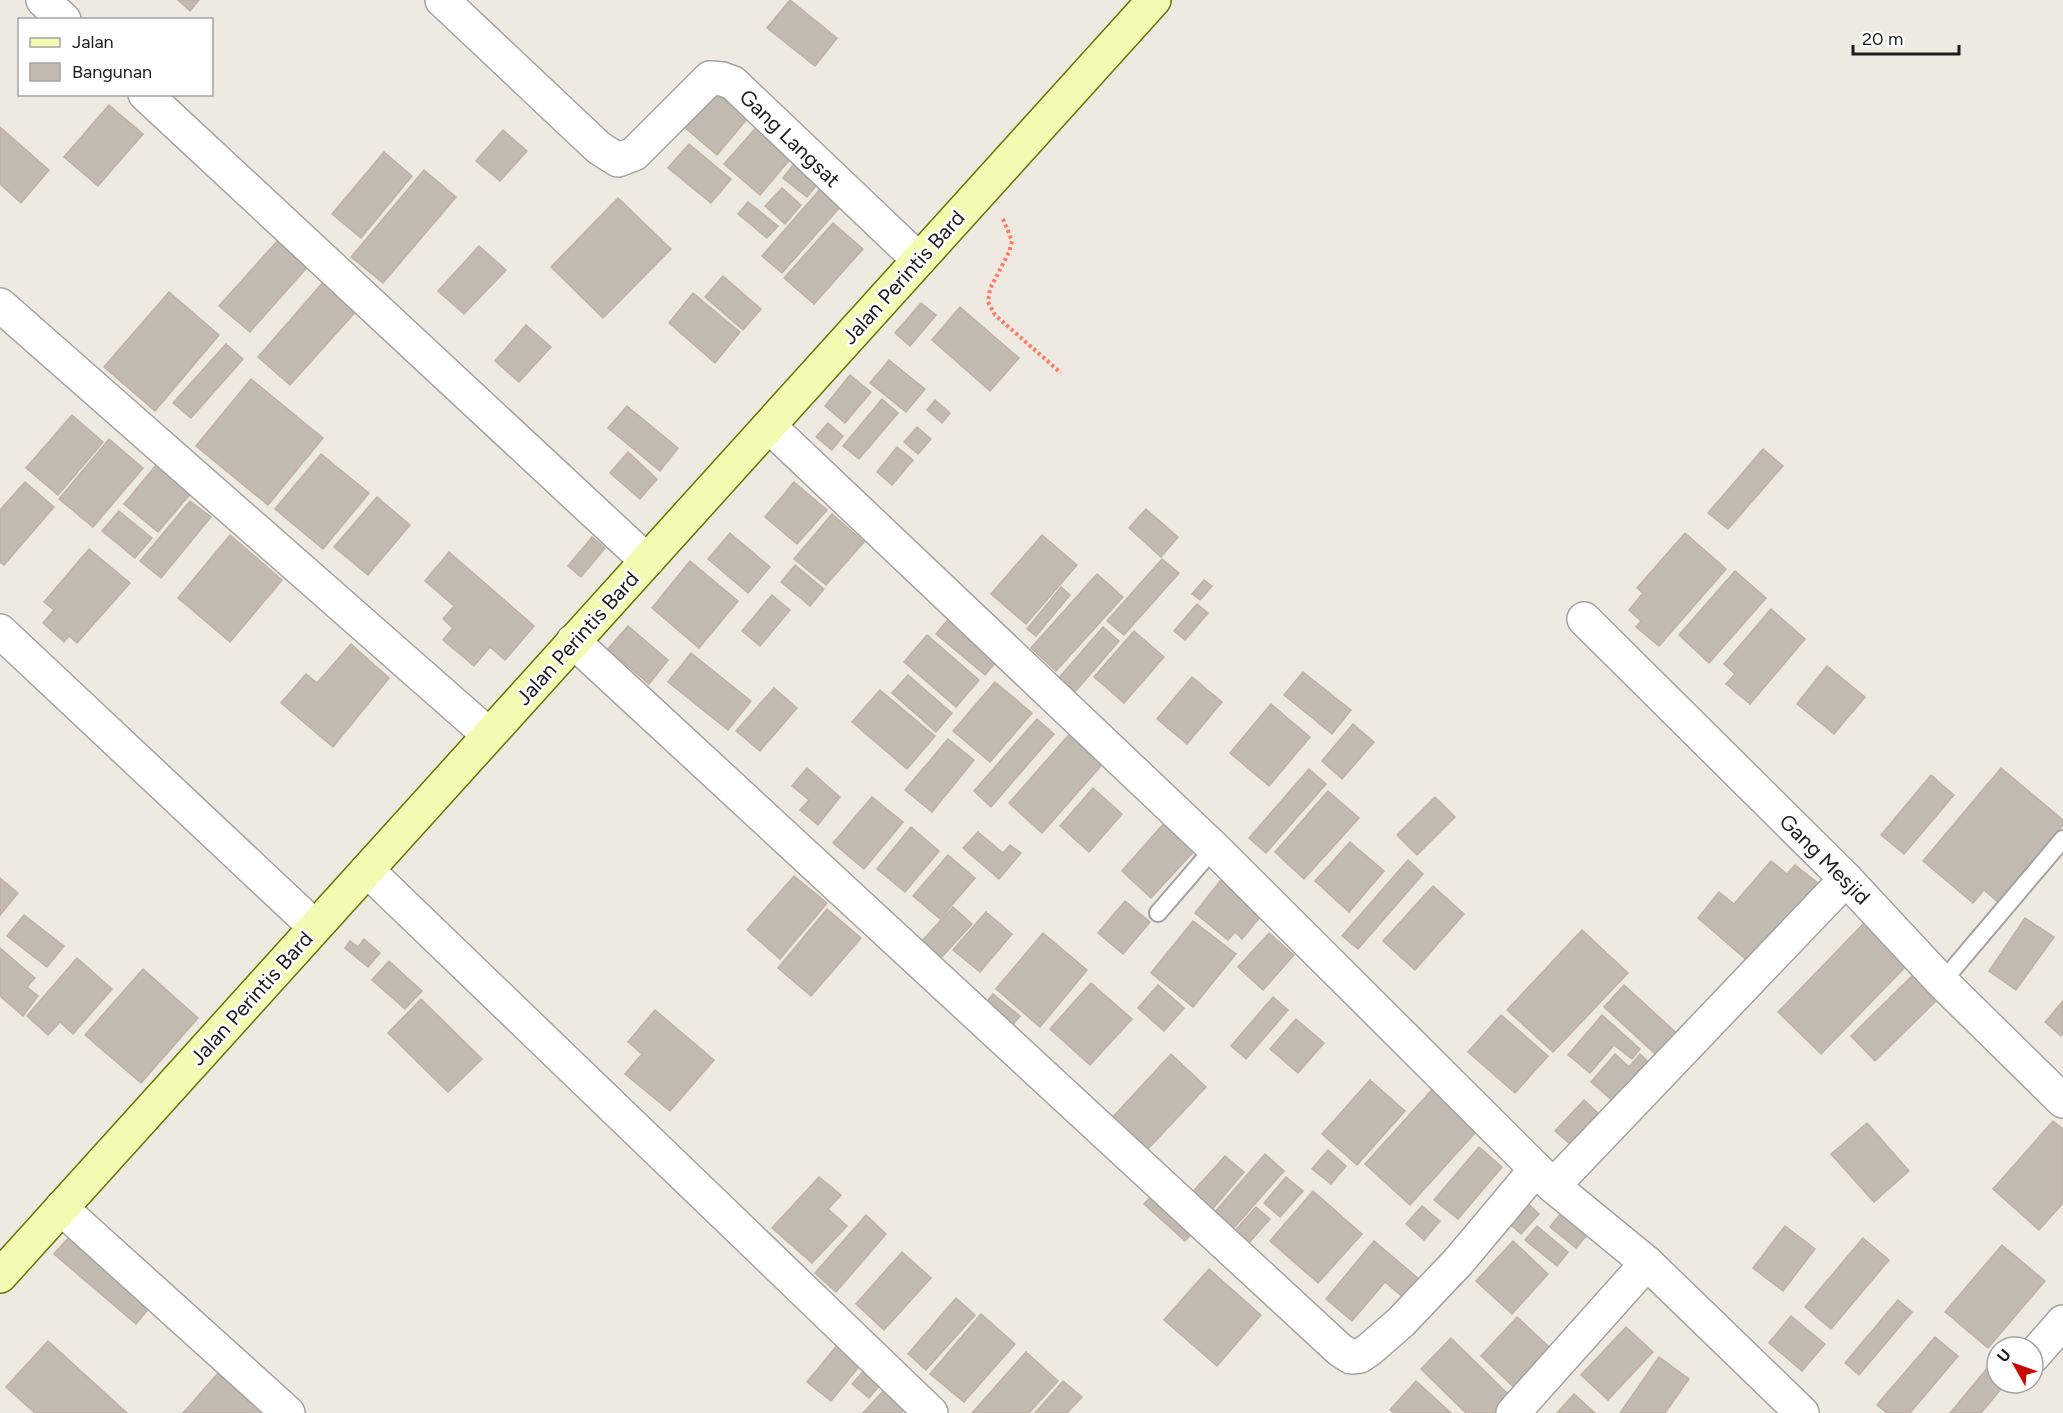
<svg xmlns="http://www.w3.org/2000/svg" width="2063" height="1413" viewBox="0 0 2063 1413" font-family="Figtree,sans-serif">
	<style>
		.building { fill: #c2bab1; stroke: #c0b1a3; stroke-width: 1.5 }
		.lines { fill: none; stroke-linecap: round; stroke-linejoin: round }
		.lane-casing { stroke: #a3a3a3; stroke-width: 20 }
		.street-casing { stroke: #a3a3a3; stroke-width: 36 }
		.secondary-casing { stroke: #627502; stroke-width: 36 }
		.path { stroke: #fd7b63; stroke-width: 4; stroke-dasharray: 3 3; stroke-linecap: butt }
		.lane { stroke: #fff; stroke-width: 16 }
		.street { stroke: #fff; stroke-width: 33 }
		.secondary { stroke: #f3fbb2; stroke-width: 33 }
		.labels { text-anchor: middle; dominant-baseline: central; stroke-width: 5; stroke-linejoin: round; paint-order: stroke }
		.street-label { font-size: 21px; fill: #1c1c1c; stroke: #fff }
	</style>
	<rect width="100%" height="100%" fill="#eeeae1"/>
	<!-- building -->
	<g class="building">
		<path d="M178,0H199L190,11Z"/>
		<path d="M790,0L837,38L815,66L767,28Z"/>
		<path d="M714,91L747,119L717,155L683,126Z"/>
		<path d="M109,105L143,134L98,186L64,157Z"/>
		<path d="M761,122L796,152L760,195L724,164Z"/>
		<path d="M0,127L49,170L21,203L0,184Z"/>
		<path d="M503,130L527,151L500,181L476,161Z"/>
		<path d="M689,144L731,179L711,203L668,168Z"/>
		<path d="M384,152L412,176L361,238L332,214Z"/>
		<path d="M799,157L823,177L807,197L783,178Z"/>
		<path d="M424,170L456,197L383,283L351,257Z"/>
		<path d="M828,180L848,198L782,273L762,256Z"/>
		<path d="M782,188L801,205L785,224L765,206Z"/>
		<path d="M618,198L671,249L603,318L551,267Z"/>
		<path d="M748,202L778,226L767,238L738,214Z"/>
		<path d="M833,223L863,249L814,304L784,278Z"/>
		<path d="M280,238L310,264L250,332L219,306Z"/>
		<path d="M479,246L506,270L464,314L438,291Z"/>
		<path d="M723,276L761,309L743,330L705,297Z"/>
		<path d="M325,280L358,309L290,385L258,357Z"/>
		<path d="M169,292L219,335L155,411L104,367Z"/>
		<path d="M693,293L740,332L715,363L669,323Z"/>
		<path d="M921,303L936,315L910,346L895,333Z"/>
		<path d="M960,307L1019,358L990,391L932,340Z"/>
		<path d="M526,325L551,347L519,382L495,361Z"/>
		<path d="M226,344L243,359L191,418L173,403Z"/>
		<path d="M889,360L925,389L906,412L870,383Z"/>
		<path d="M850,375L871,392L845,423L825,406Z"/>
		<path d="M251,379L323,438L268,505L196,446Z"/>
		<path d="M882,399L898,413L859,459L843,446Z"/>
		<path d="M935,400L950,413L942,423L927,410Z"/>
		<path d="M627,406L678,448L660,471L608,428Z"/>
		<path d="M72,415L103,442L58,495L26,468Z"/>
		<path d="M828,423L843,436L832,450L816,437Z"/>
		<path d="M917,427L931,439L918,454L904,442Z"/>
		<path d="M109,439L143,468L93,527L59,499Z"/>
		<path d="M897,447L913,460L892,485L877,472Z"/>
		<path d="M1763,449L1783,466L1728,529L1708,513Z"/>
		<path d="M628,452L657,479L640,499L610,473Z"/>
		<path d="M321,454L369,493L323,549L275,509Z"/>
		<path d="M157,464L192,492L158,532L124,504Z"/>
		<path d="M25,482L54,507L4,565L0,562V510Z"/>
		<path d="M794,482L827,510L797,544L765,517Z"/>
		<path d="M377,497L410,525L368,575L334,547Z"/>
		<path d="M190,501L211,517L161,578L140,561Z"/>
		<path d="M1146,509L1178,537L1161,557L1129,528Z"/>
		<path d="M119,511L152,538L135,558L102,531Z"/>
		<path d="M832,514L864,542L826,585L794,559Z"/>
		<path d="M730,533L770,567L748,593L708,559Z"/>
		<path d="M1685,533L1726,569L1659,646L1636,627L1641,621L1629,610L1643,593L1637,588Z"/>
		<path d="M230,535L282,580L230,642L178,598Z"/>
		<path d="M1042,535L1077,565L1026,624L991,594Z"/>
		<path d="M592,537L605,548L581,577L568,566Z"/>
		<path d="M89,549L130,583L77,643L69,636L64,642L43,623L54,610L44,602Z"/>
		<path d="M449,552L534,626L505,660L490,647L474,666L443,640L453,628L443,619L454,606L425,581Z"/>
		<path d="M1162,559L1179,573L1124,635L1107,621Z"/>
		<path d="M690,561L738,601L699,648L652,608Z"/>
		<path d="M795,565L824,589L810,606L781,582Z"/>
		<path d="M1735,571L1766,598L1709,663L1679,635Z"/>
		<path d="M1097,574L1123,597L1056,671L1031,648Z"/>
		<path d="M1204,580L1212,586L1200,600L1192,594Z"/>
		<path d="M1061,587L1070,595L1036,636L1027,629Z"/>
		<path d="M772,595L790,610L760,646L742,631Z"/>
		<path d="M1197,604L1208,613L1185,640L1174,631Z"/>
		<path d="M1771,609L1805,639L1750,704L1726,684L1735,674L1724,664Z"/>
		<path d="M956,610L1005,651L985,675L936,634Z"/>
		<path d="M628,626L668,660L649,684L608,649Z"/>
		<path d="M1103,627L1119,641L1074,693L1058,679Z"/>
		<path d="M1134,631L1164,657L1124,703L1094,677Z"/>
		<path d="M927,635L979,680L956,707L904,662Z"/>
		<path d="M351,644L389,678L333,747L281,703L306,674L317,683Z"/>
		<path d="M691,653L751,701L728,730L668,682Z"/>
		<path d="M1827,666L1865,697L1834,734L1797,704Z"/>
		<path d="M1303,672L1351,710L1332,734L1284,695Z"/>
		<path d="M908,675L952,713L936,732L892,693Z"/>
		<path d="M1192,677L1222,702L1187,744L1157,719Z"/>
		<path d="M995,682L1032,713L990,762L953,731Z"/>
		<path d="M774,688L797,708L760,751L736,731Z"/>
		<path d="M880,690L935,736L907,769L852,722Z"/>
		<path d="M1271,704L1310,737L1269,786L1230,753Z"/>
		<path d="M1037,719L1054,734L991,807L974,791Z"/>
		<path d="M1353,724L1374,742L1342,779L1322,761Z"/>
		<path d="M1074,729L1107,759L1042,833L1009,803Z"/>
		<path d="M948,739L974,760L932,812L905,790Z"/>
		<path d="M807,768L840,797L818,825L800,810L809,800L792,786Z"/>
		<path d="M2001,768L2063,820V825L1998,902L1984,890L1973,903L1923,861Z"/>
		<path d="M1309,769L1326,784L1266,853L1249,838Z"/>
		<path d="M1931,775L1954,795L1904,854L1881,835Z"/>
		<path d="M1093,788L1122,814L1089,852L1060,826Z"/>
		<path d="M1328,791L1359,818L1304,879L1275,852Z"/>
		<path d="M872,797L903,822L864,869L833,843Z"/>
		<path d="M1435,797L1455,817L1417,855L1397,835Z"/>
		<path d="M1165,822L1196,849L1151,898L1122,871Z"/>
		<path d="M911,827L939,851L905,892L877,869Z"/>
		<path d="M978,832L1003,853L1010,845L1021,853L999,879L963,848Z"/>
		<path d="M1350,842L1384,871L1349,912L1315,881Z"/>
		<path d="M948,855L975,878L940,919L913,896Z"/>
		<path d="M1408,860L1423,874L1358,949L1342,936Z"/>
		<path d="M1771,861L1787,874L1795,865L1818,883L1750,963L1698,918L1719,892L1734,904Z"/>
		<path d="M1228,871L1270,905L1242,939L1235,932L1228,940L1195,913Z"/>
		<path d="M794,876L827,903L780,959L747,930Z"/>
		<path d="M0,878L18,893L0,915Z"/>
		<path d="M1433,886L1464,914L1415,970L1383,941Z"/>
		<path d="M1125,901L1150,922L1123,954L1098,933Z"/>
		<path d="M953,907L972,924L939,960L920,943Z"/>
		<path d="M827,909L861,938L811,996L778,968Z"/>
		<path d="M986,912L1012,934L980,972L953,950Z"/>
		<path d="M24,915L64,946L47,967L7,936Z"/>
		<path d="M2025,918L2054,937L2016,990L1989,971Z"/>
		<path d="M1193,921L1236,954L1193,1007L1151,973Z"/>
		<path d="M1866,921L1909,963L1821,1054L1778,1012Z"/>
		<path d="M1582,930L1628,973L1553,1052L1507,1010Z"/>
		<path d="M1043,933L1087,970L1040,1027L996,989Z"/>
		<path d="M1269,933L1294,955L1263,990L1238,967Z"/>
		<path d="M364,939L380,953L368,967L345,948L350,941L358,947Z"/>
		<path d="M0,948L35,978L27,987L38,996L23,1016L0,996Z"/>
		<path d="M77,958L112,989L73,1034L60,1022L48,1035L27,1016Z"/>
		<path d="M389,961L422,991L405,1009L372,980Z"/>
		<path d="M143,969L198,1018L141,1083L85,1035Z"/>
		<path d="M1919,969L1943,994L1875,1061L1851,1036Z"/>
		<path d="M1091,983L1132,1019L1090,1065L1050,1029Z"/>
		<path d="M1158,985L1184,1008L1164,1031L1138,1008Z"/>
		<path d="M1624,985L1683,1039L1663,1061L1604,1007Z"/>
		<path d="M993,994L1020,1016L1010,1028L983,1006Z"/>
		<path d="M1273,997L1288,1010L1246,1059L1231,1046Z"/>
		<path d="M421,999L482,1059L448,1092L388,1033Z"/>
		<path d="M2063,1001V1034L2061,1036L2045,1022Z"/>
		<path d="M655,1010L714,1060L670,1111L625,1074L642,1054L628,1042Z"/>
		<path d="M1501,1015L1548,1056L1515,1093L1468,1052Z"/>
		<path d="M1602,1015L1640,1049L1632,1059L1614,1045L1590,1073L1568,1055Z"/>
		<path d="M1296,1019L1324,1043L1298,1073L1270,1049Z"/>
		<path d="M1171,1054L1206,1087L1147,1150L1112,1118Z"/>
		<path d="M1615,1054L1629,1067L1640,1054L1656,1069L1622,1109L1591,1082Z"/>
		<path d="M1370,1080L1405,1111L1357,1165L1322,1134Z"/>
		<path d="M1438,1083L1483,1124L1410,1205L1365,1164Z"/>
		<path d="M1584,1100L1598,1113L1570,1144L1555,1131Z"/>
		<path d="M2053,1121L2063,1129V1203L2039,1230L1993,1189Z"/>
		<path d="M1867,1123L1909,1171L1874,1202L1831,1154Z"/>
		<path d="M1479,1147L1502,1167L1458,1219L1434,1200Z"/>
		<path d="M1328,1150L1346,1166L1331,1184L1312,1169Z"/>
		<path d="M1265,1154L1284,1171L1233,1229L1215,1212Z"/>
		<path d="M1225,1156L1244,1172L1210,1212L1190,1195Z"/>
		<path d="M819,1177L841,1195L828,1209L847,1226L812,1263L772,1228Z"/>
		<path d="M1286,1177L1303,1191L1280,1217L1264,1203Z"/>
		<path d="M1159,1188L1199,1226L1185,1241L1144,1204Z"/>
		<path d="M1313,1191L1362,1234L1318,1283L1270,1241Z"/>
		<path d="M1522,1198L1539,1214L1521,1234L1504,1219Z"/>
		<path d="M1570,1202L1596,1224L1576,1248L1550,1227Z"/>
		<path d="M1422,1206L1440,1221L1424,1240L1406,1224Z"/>
		<path d="M1256,1207L1270,1219L1248,1244L1234,1232Z"/>
		<path d="M866,1215L886,1234L836,1292L815,1273Z"/>
		<path d="M1537,1226L1568,1252L1557,1266L1525,1240Z"/>
		<path d="M1785,1226L1815,1249L1783,1291L1753,1268Z"/>
		<path d="M73,1233L154,1302L136,1324L54,1254Z"/>
		<path d="M1863,1238L1889,1260L1831,1329L1805,1307Z"/>
		<path d="M1374,1241L1426,1285L1410,1303L1385,1282L1352,1321L1326,1299Z"/>
		<path d="M1513,1241L1548,1274L1512,1314L1476,1281Z"/>
		<path d="M2002,1245L2045,1281L1988,1348L1945,1312Z"/>
		<path d="M902,1252L931,1278L884,1330L856,1304Z"/>
		<path d="M1209,1269L1261,1315L1217,1366L1164,1320Z"/>
		<path d="M956,1298L975,1315L926,1370L908,1354Z"/>
		<path d="M1898,1300L1912,1312L1859,1375L1845,1363Z"/>
		<path d="M981,1314L1015,1344L964,1402L930,1374Z"/>
		<path d="M1791,1316L1825,1344L1802,1371L1769,1343Z"/>
		<path d="M1517,1317L1560,1357L1523,1396L1481,1356Z"/>
		<path d="M1626,1327L1653,1352L1608,1400L1581,1375Z"/>
		<path d="M1935,1337L1958,1356L1910,1413H1887L1877,1405Z"/>
		<path d="M1451,1338L1515,1401L1503,1413H1466L1421,1369Z"/>
		<path d="M48,1341L127,1413H35L6,1387Z"/>
		<path d="M839,1343L862,1363L831,1401L807,1382Z"/>
		<path d="M1026,1352L1058,1381L1029,1413H972Z"/>
		<path d="M1659,1357L1689,1379L1665,1413H1620Z"/>
		<path d="M869,1365L885,1379L869,1398L852,1384Z"/>
		<path d="M1989,1366L1997,1372V1383H2006L1981,1413H1950Z"/>
		<path d="M218,1373L265,1413H183Z"/>
		<path d="M1063,1381L1082,1397L1067,1413H1035Z"/>
		<path d="M1416,1381L1451,1413H1394L1390,1410Z"/>
		<path d="M885,1389L906,1408L901,1413H863Z"/>
		<path d="M1574,1394L1595,1413H1557Z"/>
	</g>
	<g class="lines">
		<defs>
			<g id="lane">
				<path d="M1158,913L1214,848"/>
				<path d="M1942,982L2063,839"/>
			</g>
			<g id="street">
				<path d="M43,0L64,20"/>
				<path d="M442,0L599,148L618,160L634,154L710,78L722,79L733,83L919,260"/>
				<path d="M145,94L647,561"/>
				<path d="M0,305L489,735"/>
				<path d="M769,426L1214,848L1553,1186L1647,1263L1802,1413"/>
				<path d="M1584,619L1846,879L1942,982L2063,1101"/>
				<path d="M0,631L315,927"/>
				<path d="M573,641L1340,1350L1351,1357L1360,1356L1370,1349L1401,1322L1458,1262L1536,1169"/>
				<path d="M367,870L931,1413"/>
				<path d="M1553,1186L1846,879"/>
				<path d="M61,1208L288,1413"/>
				<path d="M2033,1356L2063,1322"/>
				<path d="M1513,1413L1647,1263"/>
			</g>
			<path id="secondary" d="M0,1276L1154,0"/>
		</defs>
		<!-- lane casing -->
		<use href="#lane" class="lane-casing"/>
		<!-- street casing -->
		<use href="#street" class="street-casing"/>
		<!-- secondary casing -->
		<use href="#secondary" class="secondary-casing"/>
		<!-- path -->
		<path class="path" d="M1003,219L1012,241L1009,252L990,289L988,302L995,315L1061,373"/>
		<!-- lane -->
		<use href="#lane" class="lane"/>
		<!-- street -->
		<use href="#street" class="street"/>
		<!-- secondary -->
		<use href="#secondary" class="secondary"/>
	</g>
	<g class="labels">
		<!-- street labels -->
		<g class="street-label">
			<text transform="translate(790 138) rotate(44)">Gang Langsat</text>
			<text transform="translate(903 277) rotate(-48)">Jalan Perintis Bard</text>
			<text transform="translate(577 638) rotate(-48)">Jalan Perintis Bard</text>
			<text transform="translate(1825 859) rotate(45)">Gang Mesjid</text>
			<text transform="translate(251 998) rotate(-48)">Jalan Perintis Bard</text>
		</g>
	</g>
	<!-- legend -->
	<rect x="18" y="18" width="195" height="78" fill="#ffffff" stroke="#a4a4a4" stroke-width="1.5"/>
	<rect x="30" y="38" width="30" height="9" fill="#f3fbb2" stroke="#a4a4a4" stroke-width="1.5"/>
	<text x="72" y="48" font-size="18" fill="#1c1c1c">Jalan</text>
	<rect x="30" y="63" width="30" height="18" fill="#c2bab1" stroke="#a4a4a4" stroke-width="1.5"/>
	<text x="72" y="78" font-size="18" fill="#1c1c1c">Bangunan</text>
	<!-- north arrow -->
	<g transform="translate(2015 1365) rotate(310)"><circle r="28" fill="#ffffff" stroke="#a4a4a4" stroke-width="1.5"/>
	<path d="M0-4.5L10 22L0 15L-10 22Z" fill="#c80b00"/>
	<text y="-9" font-size="16" font-weight="bold" text-anchor="middle" fill="#1c1c1c">U</text>
	</g>
	<!-- scale -->
	<path d="M1853 45v9h106v-9" fill="none" stroke="#1c1c1c" stroke-width="3"/>
	<text x="1862" y="45" font-size="18" fill="#1c1c1c" stroke="#ffffff" stroke-width="4.5" paint-order="stroke">20 m</text>
</svg>
